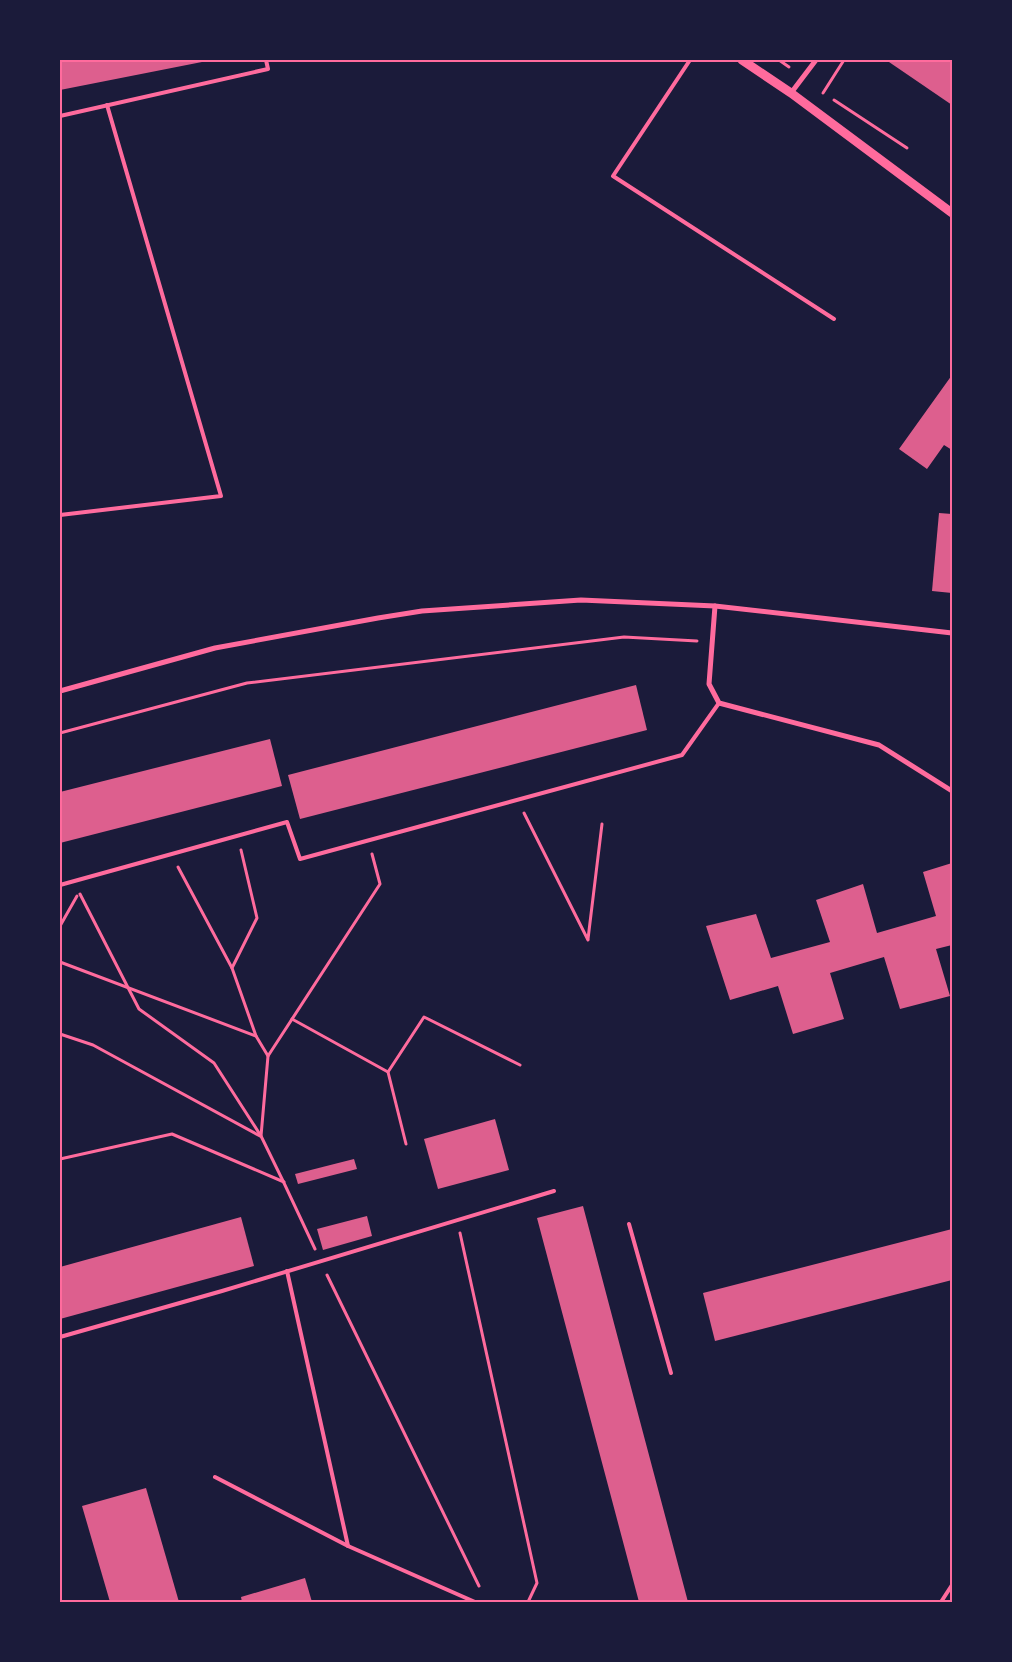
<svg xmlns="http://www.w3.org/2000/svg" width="1012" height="1662" viewBox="0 0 1012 1662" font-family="'Sofia Sans Condensed',sans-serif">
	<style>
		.building { fill: #dd5f8e }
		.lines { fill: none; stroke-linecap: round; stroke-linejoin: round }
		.path { stroke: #ff6b9d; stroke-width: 3 }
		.service { stroke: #ff6b9d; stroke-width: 4 }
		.minor { stroke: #ff6b9d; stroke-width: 5 }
		.tertiary { stroke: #ff6b9d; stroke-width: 9 }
		.neatline { fill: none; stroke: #ff6b9d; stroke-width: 2 }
	</style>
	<rect width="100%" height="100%" fill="#1b1b3a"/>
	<!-- building -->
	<g class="building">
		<path d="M60,60H207V61L60,90Z"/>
		<path d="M891,60H952V105L889,62Z"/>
		<path d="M952,375V450L944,445L927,469L899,449Z"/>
		<path d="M939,513L952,514V593L932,591Z"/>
		<path d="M636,685L647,730L300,819L288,775Z"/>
		<path d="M270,739L282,786L60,843V792Z"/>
		<path d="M952,863V945L936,949L950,996L900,1009L884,957L830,973L844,1019L793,1034L778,986L730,1000L706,926L756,914L771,958L830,942L816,900L863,884L877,933L936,916L923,872Z"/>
		<path d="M495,1119L509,1170L438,1189L424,1139Z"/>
		<path d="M354,1159L357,1169L298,1184L295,1174Z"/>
		<path d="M583,1206L620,1346L688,1602H639L537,1218Z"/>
		<path d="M367,1216L372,1236L323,1250L317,1229Z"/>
		<path d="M241,1217L254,1266L60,1319V1267Z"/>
		<path d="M952,1229V1280L715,1341L703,1293Z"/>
		<path d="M146,1488L179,1602H110L82,1506Z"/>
		<path d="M305,1578L312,1602H242L241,1597Z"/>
	</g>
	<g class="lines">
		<!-- path -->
		<g class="path">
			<path d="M779,60L789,67"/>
			<path d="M823,93L844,60"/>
			<path d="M834,100L907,148"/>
			<path d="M60,733L247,683L624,637L697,641"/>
			<path d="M524,813L588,940"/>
			<path d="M241,850L257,918L232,968L256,1036"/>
			<path d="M178,867L232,968"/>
			<path d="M80,894L139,1009L214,1063L261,1136L284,1183L315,1249"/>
			<path d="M60,926L77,896"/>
			<path d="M588,939L602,824"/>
			<path d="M60,962L256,1036L268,1056"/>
			<path d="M292,1019L388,1072L406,1144"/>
			<path d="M60,1034L93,1045L260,1136"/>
			<path d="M388,1072L424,1017L520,1065"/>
			<path d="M261,1136L268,1056L380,884L372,854"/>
			<path d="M60,1159L172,1134L284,1182"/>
			<path d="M460,1233L537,1583L528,1602"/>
			<path d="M327,1275L479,1586"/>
		</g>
		<!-- service -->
		<g class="service">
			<path d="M690,60L613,176L834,319"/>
			<path d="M60,116L268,69L266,60"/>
			<path d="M60,515L221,496L107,105"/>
			<path d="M60,885L287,822L300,859L682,755L719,703"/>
			<path d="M629,1224L671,1373"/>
			<path d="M287,1271L348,1546"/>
			<path d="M60,1337L222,1291L554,1191"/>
			<path d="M215,1477L348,1546L475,1602"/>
			<path d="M941,1602L952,1585"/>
		</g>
		<!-- minor -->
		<g class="minor">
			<path d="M791,93L816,60"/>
			<path d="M715,606L709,684L719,703L879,745L952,791"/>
			<path d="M60,691L215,648L378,618L422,611L581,600L715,606L952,633"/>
		</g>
		<!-- tertiary -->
		<path class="tertiary" d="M742,60L791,93L952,213"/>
	</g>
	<!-- border -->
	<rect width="1012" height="1662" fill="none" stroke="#1b1b3a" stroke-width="122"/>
	<rect x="61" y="61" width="890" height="1540" class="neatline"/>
</svg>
